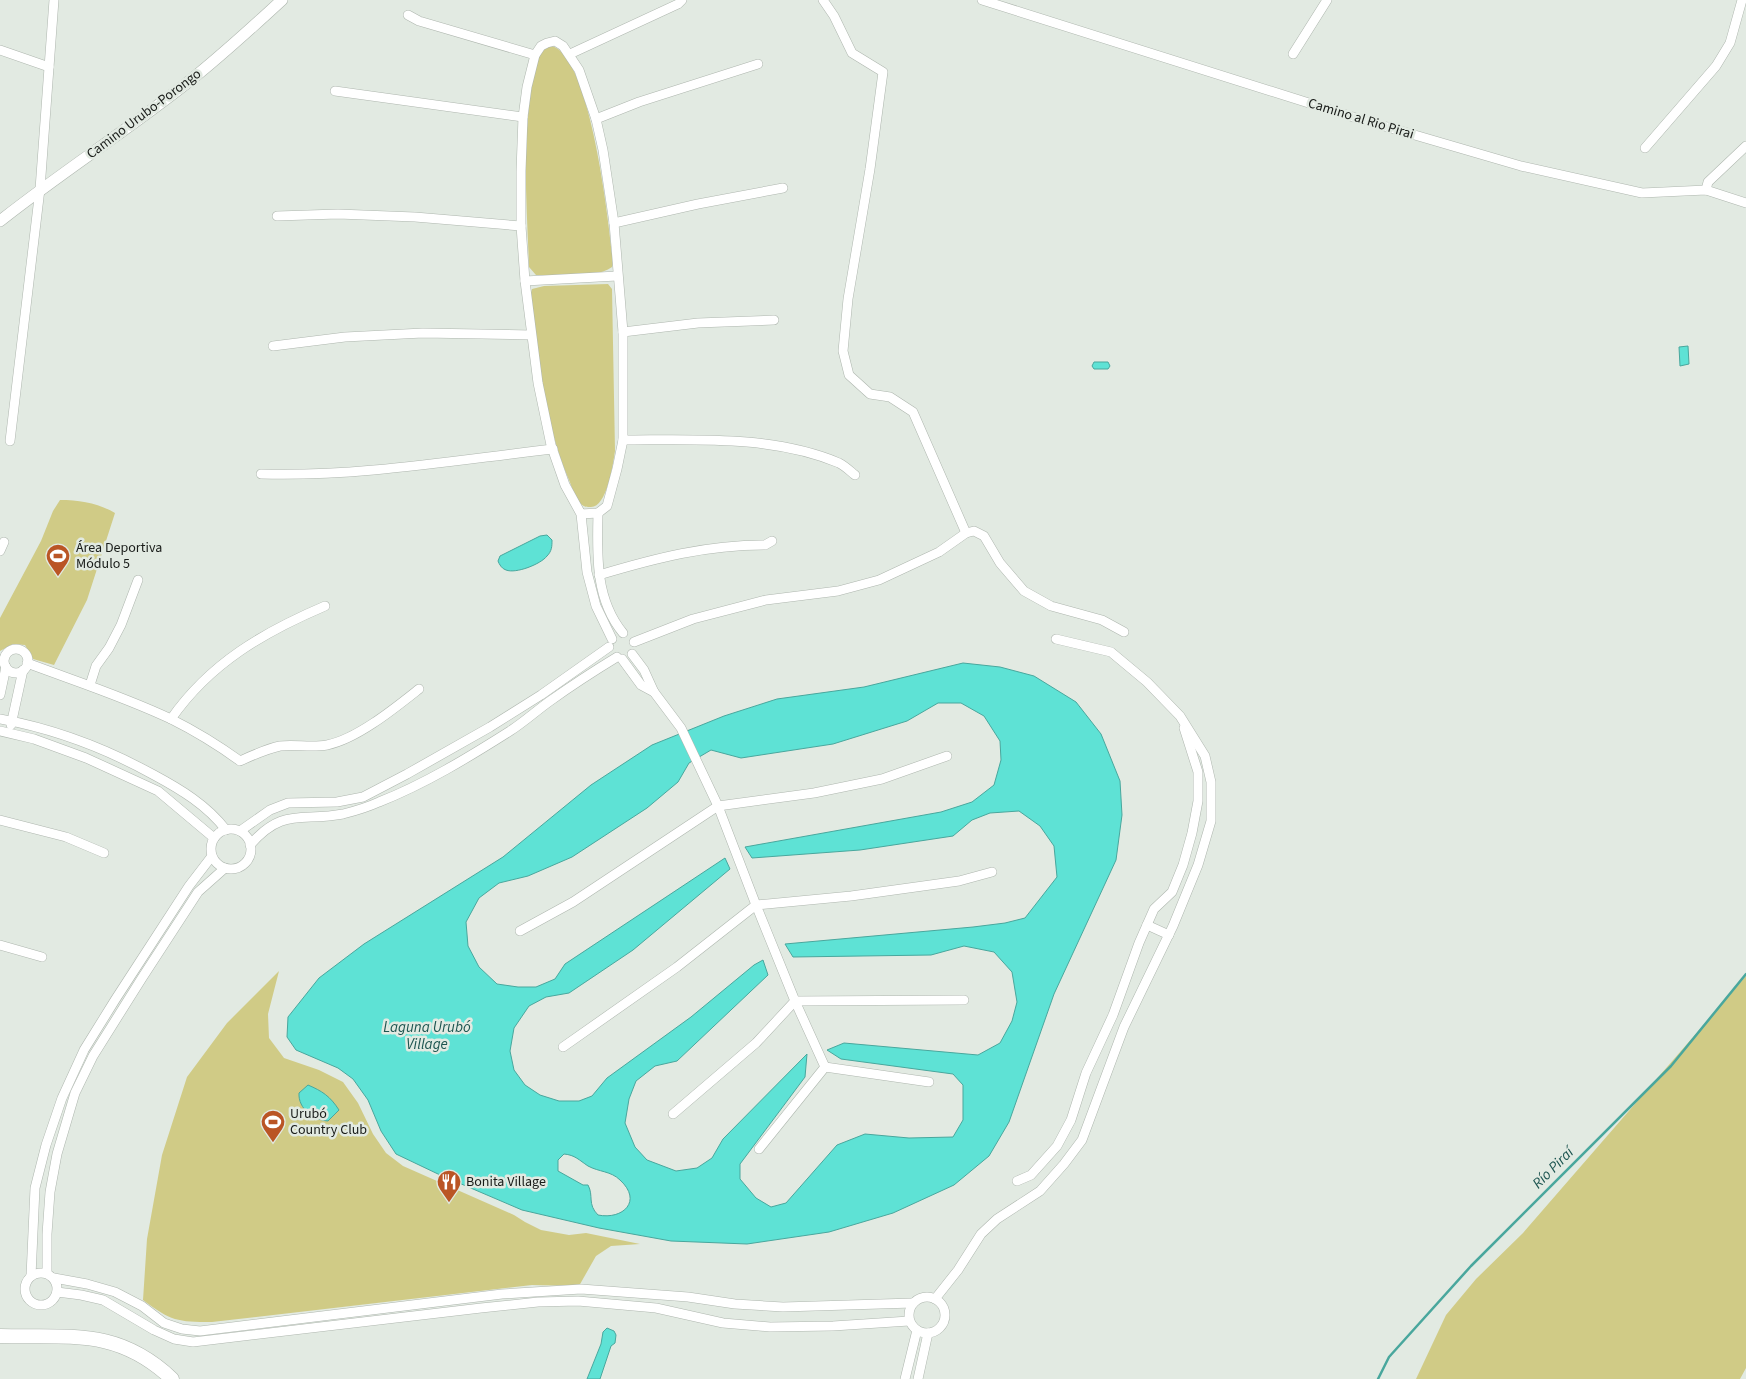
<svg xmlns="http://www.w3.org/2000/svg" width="1746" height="1379" viewBox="0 0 1746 1379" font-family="'Source Sans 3',sans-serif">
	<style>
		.green { fill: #d0cb86 }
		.water { fill: #5ee2d5; stroke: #49a79d; fill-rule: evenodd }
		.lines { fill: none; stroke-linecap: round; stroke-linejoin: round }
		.stream { stroke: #49a79d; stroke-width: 2.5 }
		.street-casing { stroke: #aeb6ae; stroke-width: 10 }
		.secondary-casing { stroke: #aeb6ae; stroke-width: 12 }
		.primary-casing { stroke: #aeb6ae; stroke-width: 15 }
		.street { stroke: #fff; stroke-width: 9 }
		.secondary { stroke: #fff; stroke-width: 11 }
		.primary { stroke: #fff; stroke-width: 14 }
		.labels { text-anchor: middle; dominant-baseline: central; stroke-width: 5; stroke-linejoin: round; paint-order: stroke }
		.street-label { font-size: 14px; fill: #191c19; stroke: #e2eae2 }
		.poi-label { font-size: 14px; fill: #191c19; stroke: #e2eae2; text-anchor: start }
		.water-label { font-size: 15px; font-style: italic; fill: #1d5550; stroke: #e2eae2 }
	</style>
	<rect width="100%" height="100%" fill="#e2eae2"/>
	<!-- green -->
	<g class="green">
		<path d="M552,46C591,57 609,224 613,263L612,267C596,279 556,276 536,275L529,267C527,209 522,149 531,91C533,80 535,65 540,54C543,49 547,47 552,46Z"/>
		<path d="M608,284L612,289L615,451C613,464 607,507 591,507C587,507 584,507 581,504C575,499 572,487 569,480C544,422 538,356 531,293L532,289L544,286Z"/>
		<path d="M60,500C80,500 98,503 115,513L87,600L54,665L33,659L25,645L13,644L0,651V618L41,541L53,511Z"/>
		<path d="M279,971L268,1014L269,1038L284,1058L319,1070L343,1082L358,1103L373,1134L386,1153L403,1166L514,1215L525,1222L541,1230L569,1235L586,1233L640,1244L611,1246L596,1256L579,1286L532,1285L212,1322C177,1322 171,1321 143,1300L147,1239L162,1155L187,1077L227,1023Z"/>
		<path d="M1746,976V1368L1740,1379H1416L1446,1315L1476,1279L1523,1233Z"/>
	</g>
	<!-- water -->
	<g class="water">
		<path d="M1688,346L1689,364L1680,366L1679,347Z"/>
		<path d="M1094,362H1108L1110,366L1108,369H1094L1092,366Z"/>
		<path d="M547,535L552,540C552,546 552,551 547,556C541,564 516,574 506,570C502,569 499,564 498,561L500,556L540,536Z"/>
		<path d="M963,663L1000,667L1034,676L1076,702L1101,734L1120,781L1122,815L1116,860L1054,994L1009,1122L989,1156L954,1185L893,1213L829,1232L747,1244L671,1241L599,1228L522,1210L438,1174L396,1154L381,1131L368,1100L353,1079L338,1068L296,1050L287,1037L288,1017L319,978L364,944L503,857L591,785L652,745L724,716L777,699L864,687ZM938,703H961L984,716L1000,741L1001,760L994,785L972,802L941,812L745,847L752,858L860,850L953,836L972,820L990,813L1019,811L1040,826L1054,846L1057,877L1025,918L1005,923L973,927L785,944L793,957L931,955L964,946L994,952L1012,972L1017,1002L1012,1021L1000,1043L978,1055L844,1043L827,1050L841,1059L953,1074L963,1085V1120L953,1137L909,1138L865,1134L837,1145L786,1203L771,1207L756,1198L740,1179V1164L805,1077L807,1054L723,1139L712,1158L697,1168L676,1171L647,1160L635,1147L625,1123L629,1099L636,1081L655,1066L677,1061L768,975L763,960L754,965L691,1017L607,1078L592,1096L579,1101H559L540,1095L525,1085L514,1070L510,1051L514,1028L529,1006L546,997L569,993L633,950L730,869L725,858L565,964L555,979L536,987H518L497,984L479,967L468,946L466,922L479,898L499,883L528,876L572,857L647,808L678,782L689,763L711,750L741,758L833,744L907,721ZM564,1154C575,1155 579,1160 588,1166C599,1172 611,1171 620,1180C643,1201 623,1220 598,1215C587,1204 594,1196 588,1185H583L558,1171V1160Z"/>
		<path d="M308,1085C322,1091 330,1096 339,1110L328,1121C314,1120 298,1109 299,1093Z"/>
		<path d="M607,1328L614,1331L616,1335L615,1343L611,1346L600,1379H587L601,1344L603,1332Z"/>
	</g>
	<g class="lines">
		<!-- stream -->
		<path class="stream" d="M1378,1379L1389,1357L1471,1266L1671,1066L1746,974"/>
		<defs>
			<g id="street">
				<path d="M823,0L834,16L852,53L883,72L870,169L848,299L843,351L849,375L870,394L890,397L913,412L966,533"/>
				<path d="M982,0L1353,117L1521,166L1642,193L1706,190L1746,203"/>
				<path d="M408,15L419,21L535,55"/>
				<path d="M0,50L49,67"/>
				<path d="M570,54L678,4L682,0"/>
				<path d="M1293,54L1327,0"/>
				<path d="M335,91L523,117"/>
				<path d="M596,119L639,102L758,64"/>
				<path d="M1645,148L1716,66L1730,43L1742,0"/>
				<path d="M1706,190L1708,182L1746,146"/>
				<path d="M277,216L338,214L415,217L521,226"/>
				<path d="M614,223L698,204L783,188"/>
				<path d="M525,281L617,276"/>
				<path d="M623,332L698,323L774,320"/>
				<path d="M273,346L345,337L423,333L531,335"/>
				<path d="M623,440C693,440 773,435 839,463C845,466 850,471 855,475"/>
				<path d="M10,441L40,189L54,0"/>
				<path d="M261,474C358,477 456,460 553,449"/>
				<path d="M598,513C597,555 595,599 623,633"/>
				<path d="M581,514L598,513L607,506L617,469L623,440V332L614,223L603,150L596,119L579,70L563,46L555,41L547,43L541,46L535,55L527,87L523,117L521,171V226L525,281L538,383L551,445L565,485L581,514L587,572L596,606L612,639"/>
				<path d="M0,551L4,542"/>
				<path d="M599,575C656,558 706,545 765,545L772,541"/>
				<path d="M634,642L693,619L766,600L838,591L879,580L939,552L966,533L974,531L984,536L1000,563L1024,591L1051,606L1102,620L1124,632"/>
				<circle cx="16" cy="661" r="12"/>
				<path d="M632,654L644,670L654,692L681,728L718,806L756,905L795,1001L825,1067"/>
				<path d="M622,659L641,685L654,692"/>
				<path d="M27,663C75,681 125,697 171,719C195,731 218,745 240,761C253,755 266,749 280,746C295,744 311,748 327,745C357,739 395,708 419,689"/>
				<path d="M90,685L96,666L109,648L121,625L138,580"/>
				<path d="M0,695L6,667"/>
				<path d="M0,719C55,729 105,748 154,775C180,789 207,805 226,830"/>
				<path d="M171,719C210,663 264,632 325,606"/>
				<path d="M11,725L23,670"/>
				<path d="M0,731L34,739L86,758L158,791L214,838"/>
				<path d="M0,820L66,837L104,853"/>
				<circle cx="231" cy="849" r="20"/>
				<path d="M240,831L270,810L288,803L337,802L363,797L407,774L490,727L541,695L609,647"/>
				<path d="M250,845C283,807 301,822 343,814C355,811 368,807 379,802C425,784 469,757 510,731C524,722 536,711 550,701C571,686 594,671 617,657"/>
				<path d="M1147,925L1169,935"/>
				<path d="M520,931L573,902L718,806L814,793L882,779L947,756"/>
				<path d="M0,945L42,957"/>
				<path d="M563,1047L677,967L756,905L851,896L959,881L992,872"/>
				<path d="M673,1114L756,1043L795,1001L964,1000"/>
				<path d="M759,1149L825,1067L929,1082"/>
				<path d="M1017,1181L1031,1175L1057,1146L1071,1120L1086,1073L1113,1015L1139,943L1154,909L1172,892L1183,865L1192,833L1198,801V772L1184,728"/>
				<circle cx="41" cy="1289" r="16"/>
				<path d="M47,1273V1234L50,1192L57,1154L75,1093L93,1056L142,978L198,892L225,868"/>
				<path d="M31,1276L35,1188L46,1145L62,1098L84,1050L115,1000L189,886L212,856"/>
				<path d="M54,1278L87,1284L115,1292L142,1306L164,1323L182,1329L200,1331L502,1294L581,1289L688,1297L735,1304L783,1307L913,1303"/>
				<path d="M57,1292L81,1295L103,1300L154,1330L174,1339L193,1342L481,1308L538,1302L578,1301L656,1308L723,1323L770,1327L833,1326L909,1321"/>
				<circle cx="927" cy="1315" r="18"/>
				<path d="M935,1299L958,1270L981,1234L997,1219L1040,1191L1064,1164L1082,1140L1124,1027L1173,926L1198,865L1211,821V782L1205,756L1180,716L1147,682L1111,652L1056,639"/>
				<path d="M905,1379L917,1330"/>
				<path d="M918,1379L928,1333"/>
			</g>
			<path id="secondary" d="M0,221C58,175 120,135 178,90C215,62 248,31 282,0"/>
			<path id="primary" d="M0,1336C69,1338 117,1327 172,1379"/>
		</defs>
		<!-- street casing -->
		<use href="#street" class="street-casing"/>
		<!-- secondary casing -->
		<use href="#secondary" class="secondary-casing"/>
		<!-- primary casing -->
		<use href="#primary" class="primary-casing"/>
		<!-- street -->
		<use href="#street" class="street"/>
		<!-- secondary -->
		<use href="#secondary" class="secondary"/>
		<!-- primary -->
		<use href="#primary" class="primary"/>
	</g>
	<!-- icons -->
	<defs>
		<symbol id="stadium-pin" viewBox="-11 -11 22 30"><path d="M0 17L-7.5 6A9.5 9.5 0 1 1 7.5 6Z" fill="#ba5525" stroke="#e2eae2"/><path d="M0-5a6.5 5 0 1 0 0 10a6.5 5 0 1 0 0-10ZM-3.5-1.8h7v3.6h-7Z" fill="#fff"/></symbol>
		<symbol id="restaurant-pin" viewBox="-11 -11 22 30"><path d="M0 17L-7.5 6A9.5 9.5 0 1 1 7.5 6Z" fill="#ba5525" stroke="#e2eae2"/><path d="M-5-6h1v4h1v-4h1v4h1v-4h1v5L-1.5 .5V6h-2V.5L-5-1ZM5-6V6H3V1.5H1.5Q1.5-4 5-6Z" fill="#fff"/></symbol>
	</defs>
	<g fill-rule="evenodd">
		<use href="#stadium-pin" x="44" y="542" width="28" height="38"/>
		<use href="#stadium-pin" x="259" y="1108" width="28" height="38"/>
		<use href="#restaurant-pin" x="435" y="1168" width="28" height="38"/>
	</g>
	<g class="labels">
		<!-- street labels -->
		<g class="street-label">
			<text transform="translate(144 114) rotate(-37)">Camino Urubo-Porongo</text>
			<text transform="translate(1361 119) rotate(17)">Camino al Rio Pirai</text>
		</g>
		<!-- poi labels -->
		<g class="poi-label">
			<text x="76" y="548">Área Deportiva<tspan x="76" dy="16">Módulo 5</tspan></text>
			<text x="290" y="1114">Urubó<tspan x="290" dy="16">Country Club</tspan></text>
			<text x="466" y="1182">Bonita Village</text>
		</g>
		<!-- water labels -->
		<g class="water-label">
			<text x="427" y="1027">Laguna Urubó<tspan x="427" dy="17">Village</tspan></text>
			<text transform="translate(1553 1168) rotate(-45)">Río Piraí</text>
		</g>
	</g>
</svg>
